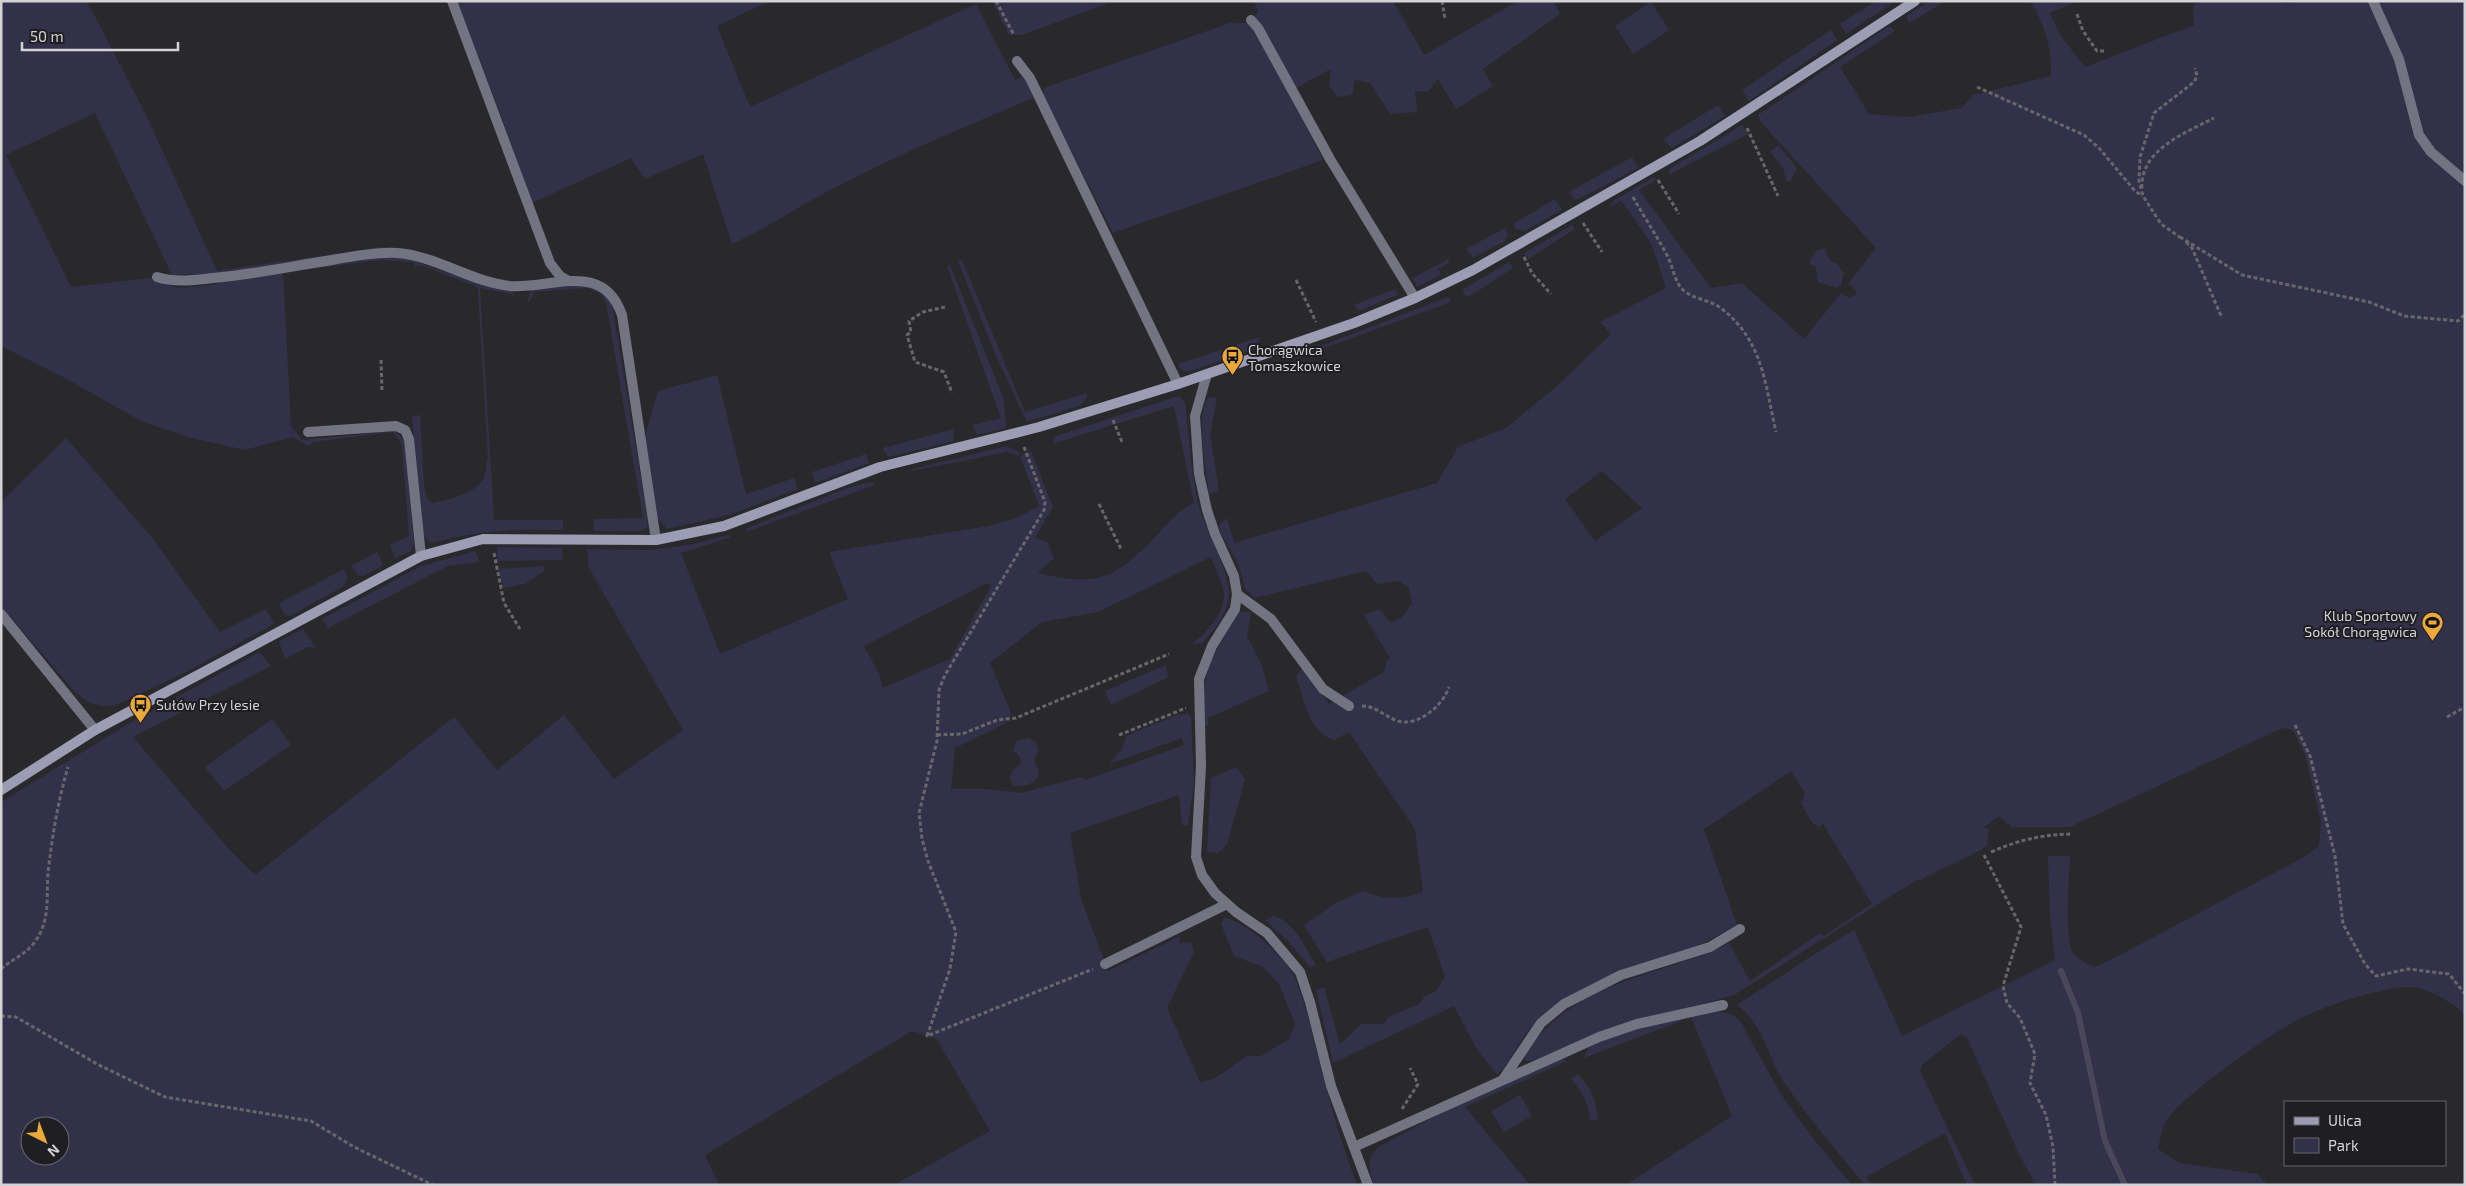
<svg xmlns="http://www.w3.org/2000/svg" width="2466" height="1186" viewBox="0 0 2466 1186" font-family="'Exo 2',sans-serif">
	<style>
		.green { fill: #333149; fill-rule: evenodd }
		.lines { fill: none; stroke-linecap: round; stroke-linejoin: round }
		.stream { stroke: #4a475a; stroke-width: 6 }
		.path { stroke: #67676a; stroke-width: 3; stroke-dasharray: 4 2.5; stroke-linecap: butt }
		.lane { stroke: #737382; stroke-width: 10 }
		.street { stroke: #737382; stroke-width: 10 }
		.secondary { stroke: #9d9cb5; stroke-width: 10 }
		.labels { text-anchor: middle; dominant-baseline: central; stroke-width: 4; stroke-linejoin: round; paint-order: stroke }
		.poi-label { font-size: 14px; fill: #d3d3d6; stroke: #1f1f23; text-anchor: start }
	</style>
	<rect width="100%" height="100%" fill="#29292c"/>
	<!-- green -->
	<g class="green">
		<path d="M1,1H87L148,119L217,271L382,247L407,249L434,256L358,252L229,273L172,275L95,113L6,155L71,287L150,278L178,288L204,286L375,257C407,256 426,266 455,275C474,280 493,285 512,290L515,301L512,294L480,288L494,520H563V530C516,528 477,531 431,543L425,538L422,532L412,416L420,415L424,487L428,500L433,503C448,500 477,493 484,478C486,472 486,464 488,458L478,290L475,286L423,266H418L415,268L414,263C380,257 367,262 334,266C317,268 300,270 283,273L291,426L302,440L395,431L406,443L414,544L411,551L395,558L390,545L409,536L402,445L393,432L313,442L309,446L292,437L245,450L187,437L141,421L63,377L1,346Z"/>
		<path d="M457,1H770L717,26L750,107L976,4L1015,80L1024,76L1035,97C962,128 889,158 819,196C790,212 763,230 732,244L703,154L645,179L631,158L532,203L502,118Z"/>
		<path d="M992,1H1105L1106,4L1022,35H1009Z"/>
		<path d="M1254,1H1393L1424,55L1518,1H1554L1560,14L1483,69L1493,86L1456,109L1438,79L1427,92L1415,91L1417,112L1390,114L1370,83L1355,80L1352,95L1338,97L1329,86L1331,69L1296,88L1255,16L1258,11Z"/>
		<path d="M1876,1H1896L1846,34L1840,24Z"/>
		<path d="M1930,1H1946L1909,23L1906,16Z"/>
		<path d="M2030,1H2077L2050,13L2060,35L2085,67L2194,25L2193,6L2200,1H2285L2287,4L2293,1H2368L2403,58L2377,1H2465V525L2463,526L2465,530V1019C2462,1009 2455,1006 2447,1001C2437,994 2420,987 2408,987C2380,988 2324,1006 2299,1019C2271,1034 2179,1097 2165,1123C2161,1131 2160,1141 2158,1149L2179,1163L2257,1174L2268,1185H2090L2088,1183L2084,1185H2036L2019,1154L1967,1038L1961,1034L1922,1065L1920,1071L1975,1185H1967L1945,1133L1866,1177L1872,1185H1865C1837,1151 1809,1119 1784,1082C1768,1058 1762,1021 1737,1005L1821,950L1854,930L1902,1036L2055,960L2050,915L2048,856H2070C2069,876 2065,932 2071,949C2075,959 2086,963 2095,967L2120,955L2306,856L2319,846L2321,823L2306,757L2294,732L2290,729L2282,728L2070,827H2011L1999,816L1984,827L1989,830L1987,846C1965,860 1942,867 1921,880L1918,879L1734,995L1604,1031L1532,1061H1526L1524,1057C1572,979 1654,980 1729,943L1750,981L1820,933L1824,936L1872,904L1823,824L1819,827L1812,823L1801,803L1805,793L1791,771L1704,829L1737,925L1698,946L1629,967L1565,998L1540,1017L1526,1033L1504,1068L1497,1074L1478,1051L1454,1006L1333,1063L1316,990L1324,987L1340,1045L1361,1024H1383L1390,1016L1419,1004L1425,996L1436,991L1445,977L1428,927L1327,962L1304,925L1336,903L1363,891C1385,900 1401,900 1423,892L1415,829L1349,732L1334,740C1308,732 1304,699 1296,676L1302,669L1329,704L1384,672L1387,660L1390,658L1364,615L1379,609L1391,623L1402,617L1412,604L1409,588L1399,581L1377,584L1366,571L1255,598L1245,589L1239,565L1220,532L1219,525L1227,518L1234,543L1437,483L1458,447L1506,428L1557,386L1611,334L1600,322L1666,288L1652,245L1625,205L1621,201L1610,207L1614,200L1654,177L1657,180L1639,190L1711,288L1742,283L1804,339L1841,293L1849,298L1856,295L1857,293L1853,287L1848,284L1876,248L1760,121L1758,115L1889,26L1895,31L1840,67L1869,114L1908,117L1962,108L1973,95L2051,76C2052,49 2045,24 2030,1ZM1602,471L1642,508L1595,541L1565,499Z"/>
		<path d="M1651,2L1669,30L1633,54L1615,26Z"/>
		<path d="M1230,23H1248L1255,29L1323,160L1113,233L1043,95L1044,88Z"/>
		<path d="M1831,30L1837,40L1749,101L1742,90Z"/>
		<path d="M1718,105L1725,116L1672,148L1663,139Z"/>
		<path d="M1742,125L1748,134L1670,174L1669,169Z"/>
		<path d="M1778,145L1797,168L1791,181L1787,182L1783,168L1770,152Z"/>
		<path d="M1632,157L1638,168L1579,199H1574L1569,192Z"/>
		<path d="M1555,199L1562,210L1525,231L1516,229L1513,224Z"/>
		<path d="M1572,225L1575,229L1528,259L1524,253Z"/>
		<path d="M1505,228L1508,235L1504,242L1473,258L1466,249Z"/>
		<path d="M1824,249L1831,262L1836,263L1844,273L1841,285L1837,288L1818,282L1816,267L1810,265L1811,258L1817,250Z"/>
		<path d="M1448,259L1449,263L1438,269L1441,275L1417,287L1413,278Z"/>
		<path d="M962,260L1025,412L1087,393V398L1079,406L1027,422L997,358L958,261Z"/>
		<path d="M1509,262L1513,268L1472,295L1466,296L1462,290Z"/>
		<path d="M950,265L1004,400L1006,428L977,435L972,425L1001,418L947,266Z"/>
		<path d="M567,285C590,286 596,286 612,304L648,520L647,528L642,531H593L594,519L643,518L606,302L600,293L587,288L534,292L530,301H527L532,289Z"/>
		<path d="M1394,289L1399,294L1359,311L1354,305Z"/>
		<path d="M1448,297L1451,302L1297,358V355Z"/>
		<path d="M1260,337L1256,349L1187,372L1181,370L1178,364Z"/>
		<path d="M717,375L746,494L794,478L798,489L729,515L667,529L658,519L645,437L658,391Z"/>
		<path d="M1175,397H1180L1185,403C1189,436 1191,471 1198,503C1204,529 1230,569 1229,594C1228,614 1215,629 1202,643L1192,644C1207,633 1223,615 1224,595C1224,584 1215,568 1211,557L1098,612L1042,622L990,663L1012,715L1004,724L955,748L951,789H985L1022,793L1081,777L1086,780L1184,745L1182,738L1109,764L1122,749L1126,736L1179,714V716L1187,713L1191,716L1194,784L1188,825H1182L1179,795L1070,833L1081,899L1108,971L1180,936L1179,943L1191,942L1194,952L1167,1008L1200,1082L1214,1079L1247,1056H1261L1289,1039L1295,1024L1279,984L1263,967L1234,956L1221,924L1224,918C1244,919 1283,956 1293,974C1304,997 1309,1022 1315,1046C1327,1093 1340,1140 1357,1185H894L990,1131L937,1039L912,1031L705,1155L719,1185H1V802L128,724L259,652L271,666L133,737L227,847L255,875L454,717L497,770L564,715L614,779L683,730L589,568L587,549L649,550L689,545L728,535L731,537L681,553L720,654L848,599L829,552L988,526L1016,518L1039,506L1020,456L1007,452L912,471V469L1007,446L1019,452L1020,456L1031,451L1053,507L1035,538L1047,542L1054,558L1038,573C1100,588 1116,578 1159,533C1170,521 1179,510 1194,503L1174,406L1052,444L1056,436ZM987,583L991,586L950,659L883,688L879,674L864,646ZM30,1126H60V1156H30Z"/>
		<path d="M1208,397L1217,398L1210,435L1219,491L1209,494C1206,468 1195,419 1208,397Z"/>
		<path d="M953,429L954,441L888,457L883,448Z"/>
		<path d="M66,438L153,539L220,632L266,609L274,624L184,673L114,706H101L88,702L75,692L1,606V502Z"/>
		<path d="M866,454L869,463L815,483L812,472Z"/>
		<path d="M872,482L875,485L746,532L747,528L850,487Z"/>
		<path d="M497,547L562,548L563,560L497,561Z"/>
		<path d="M475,551L480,562L448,566L328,628L322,619L421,566Z"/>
		<path d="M377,552L383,565L363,576L358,575L351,566Z"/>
		<path d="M544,566V571L525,584L503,588L499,569Z"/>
		<path d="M344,569L348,577L344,586L290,616L285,615L279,603Z"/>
		<path d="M1239,612H1251L1247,636L1262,666L1269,691L1208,718V726L1204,724C1204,711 1203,698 1205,685C1208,658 1226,636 1239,612Z"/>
		<path d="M303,629L316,648L308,647L285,659L279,641Z"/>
		<path d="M1166,665L1168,677L1111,705L1105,691Z"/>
		<path d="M272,719L291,745L224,791L205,767Z"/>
		<path d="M1029,738L1036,742L1038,751L1034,760L1039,773L1035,781L1025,786H1013L1010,778L1013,770L1021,764L1020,757L1013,750L1017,740Z"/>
		<path d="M1236,767L1245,779L1227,844L1218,853L1207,852L1211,778Z"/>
		<path d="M1273,916C1294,920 1305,948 1316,965L1310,967L1288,941L1265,920Z"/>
		<path d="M1716,1011L1733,1015L1740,1021L1780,1093L1815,1141L1852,1185H1626L1732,1116L1691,1017L1584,1058L1589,1046L1640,1028Z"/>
		<path d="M1562,1059L1572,1064L1565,1062L1465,1107L1530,1185H1374C1370,1168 1365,1162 1377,1148L1461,1102Z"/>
		<path d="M1578,1074C1592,1089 1596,1100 1598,1120L1590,1121C1589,1103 1583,1093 1571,1079Z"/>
		<path d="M1520,1095L1532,1116L1504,1132L1491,1111Z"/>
	</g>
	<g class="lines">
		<!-- stream -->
		<path class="stream" d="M2061,971L2078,1013L2105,1141L2125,1185"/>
		<!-- path -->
		<g class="path">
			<path d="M996,1L1014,35"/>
			<path d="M1442,1L1445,19"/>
			<path d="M2077,14L2083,31L2097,51H2106"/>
			<path d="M1977,87L2084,135L2099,148L2135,191L2142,196"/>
			<path d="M1747,128L1778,196"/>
			<path d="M1658,180L1679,214"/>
			<path d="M2142,188C2140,150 2185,133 2214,118"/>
			<path d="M1633,197C1644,217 1657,236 1668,257C1673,267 1674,279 1681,288C1692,300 1710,299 1722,309C1763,341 1765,384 1776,432"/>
			<path d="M1583,223L1602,252"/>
			<path d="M2180,237L2242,275L2369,302L2404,316L2458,321L2465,314"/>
			<path d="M2181,238L2161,224L2143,196L2139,181L2140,157L2154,113L2194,82L2197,76L2195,68"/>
			<path d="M2186,242L2192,248L2222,318"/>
			<path d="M1524,257L1532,273L1551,294"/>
			<path d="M1296,280L1316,322"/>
			<path d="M945,307L923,312L909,321L911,332L907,335L915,362L944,372L952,393"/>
			<path d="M381,360L382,391"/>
			<path d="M1113,420L1122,442"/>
			<path d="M1024,447L1045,502L1044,510L945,675L939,690L937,741L919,813L922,839L928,861L956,932L950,969L927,1036L1093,969"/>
			<path d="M1099,504L1121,549"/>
			<path d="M494,553L504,603L520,629"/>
			<path d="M1362,706C1376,706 1385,717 1398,721C1419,727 1443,705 1449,687"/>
			<path d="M2447,717L2465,707"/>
			<path d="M2295,725L2310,756L2335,856L2343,924L2365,964L2376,976L2408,969L2449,974L2465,994"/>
			<path d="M937,735L962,734L997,720L1016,718L1169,654"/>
			<path d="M1119,735L1186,708"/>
			<path d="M1991,852C2019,840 2040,835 2070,834"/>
			<path d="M1984,855L2021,927L2003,986L2007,1003L2020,1018L2035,1054L2030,1083L2046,1115L2053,1147L2055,1185"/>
			<path d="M1,969C12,959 25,955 34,943C51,921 46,897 48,873C52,837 58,801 68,767"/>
			<path d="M1,1016L16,1017L97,1064L165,1097L311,1121L354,1147L433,1185"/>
			<path d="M1402,1109L1418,1084L1410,1068"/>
		</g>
		<!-- lane -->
		<g class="lane">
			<path d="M452,1L550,263L560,276L569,281"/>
			<path d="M2373,1L2399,59L2419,135L2431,152L2465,181"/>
			<path d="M1251,20L1258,28L1330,159L1415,298"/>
			<path d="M1017,61L1030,78L1178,384"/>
			<path d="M157,277C176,283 194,280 213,278C251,275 288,267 326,261C349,257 374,252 397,253C437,256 471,282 510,286C553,289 603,260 622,315L656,540"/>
			<path d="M308,432L396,426L405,430L409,439L421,556"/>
			<path d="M1237,594L1271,619L1323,689L1349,706"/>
			<path d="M1105,964L1227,904"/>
			<path d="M1504,1078L1541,1023L1564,1004L1621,975L1710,947L1740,929"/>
			<path d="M1354,1147L1599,1037L1637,1024L1723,1005"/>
		</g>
		<!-- street -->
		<g class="street">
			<path d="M1207,374L1195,416L1199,474L1207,510L1215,534L1234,576L1237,594L1235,609L1212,646L1199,679L1201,766L1196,857L1202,875L1215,893L1236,912L1267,933L1300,972L1310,1002L1331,1086L1368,1185"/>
			<path d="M1,614L95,730"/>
		</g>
		<!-- secondary -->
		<path class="secondary" d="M1,790L95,730L421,556L483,539L656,540L724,526L880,467L1039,427L1178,384L1354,323L1415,298L1473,270L1700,141L1915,1"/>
	</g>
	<!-- icons -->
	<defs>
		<symbol id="bus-pin" viewBox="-11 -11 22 30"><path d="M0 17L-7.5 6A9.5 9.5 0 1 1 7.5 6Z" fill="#eba93a" stroke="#1f1f23"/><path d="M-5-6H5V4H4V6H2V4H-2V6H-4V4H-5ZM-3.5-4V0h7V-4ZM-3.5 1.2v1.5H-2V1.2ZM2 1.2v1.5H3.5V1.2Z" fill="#111"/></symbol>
		<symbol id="stadium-pin" viewBox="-11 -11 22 30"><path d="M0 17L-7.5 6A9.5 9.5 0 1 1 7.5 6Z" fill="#eba93a" stroke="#1f1f23"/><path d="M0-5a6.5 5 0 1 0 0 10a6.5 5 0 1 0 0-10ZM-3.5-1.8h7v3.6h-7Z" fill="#111"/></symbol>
	</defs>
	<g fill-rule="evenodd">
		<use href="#bus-pin" x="1220" y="344" width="25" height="34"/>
		<use href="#stadium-pin" x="2420" y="610" width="25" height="34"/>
		<use href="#bus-pin" x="128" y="692" width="25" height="34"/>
	</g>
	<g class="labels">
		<!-- poi labels -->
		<g class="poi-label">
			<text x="1248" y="349">Chorągwica<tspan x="1248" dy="16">Tomaszkowice</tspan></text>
			<text x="2417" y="615" text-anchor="end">Klub Sportowy<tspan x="2417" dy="16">Sokół Chorągwica</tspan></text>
			<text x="156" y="704">Sułów Przy lesie</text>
		</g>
	</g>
	<!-- border -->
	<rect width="2466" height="1186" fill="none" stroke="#d3d3d6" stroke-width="5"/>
	<!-- legend -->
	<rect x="2284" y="1101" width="162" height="65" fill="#1f1f23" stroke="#67676b"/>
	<rect x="2294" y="1117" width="25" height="8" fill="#9d9cb5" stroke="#67676b"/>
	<text x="2328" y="1126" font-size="15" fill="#d3d3d6">Ulica</text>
	<rect x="2294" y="1138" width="25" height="15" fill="#333149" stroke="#67676b"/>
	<text x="2328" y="1151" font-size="15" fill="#d3d3d6">Park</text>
	<!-- north arrow -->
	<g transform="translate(45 1141) rotate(138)"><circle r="24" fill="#1f1f23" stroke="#67676b"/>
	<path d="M0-4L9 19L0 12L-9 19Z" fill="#eba93a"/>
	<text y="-8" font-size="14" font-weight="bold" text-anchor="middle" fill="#d3d3d6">N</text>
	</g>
	<!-- scale -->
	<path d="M22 42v8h156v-8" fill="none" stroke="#d3d3d6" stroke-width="2.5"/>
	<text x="30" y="42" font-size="15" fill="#d3d3d6" stroke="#1f1f23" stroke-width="4" paint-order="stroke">50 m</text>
</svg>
